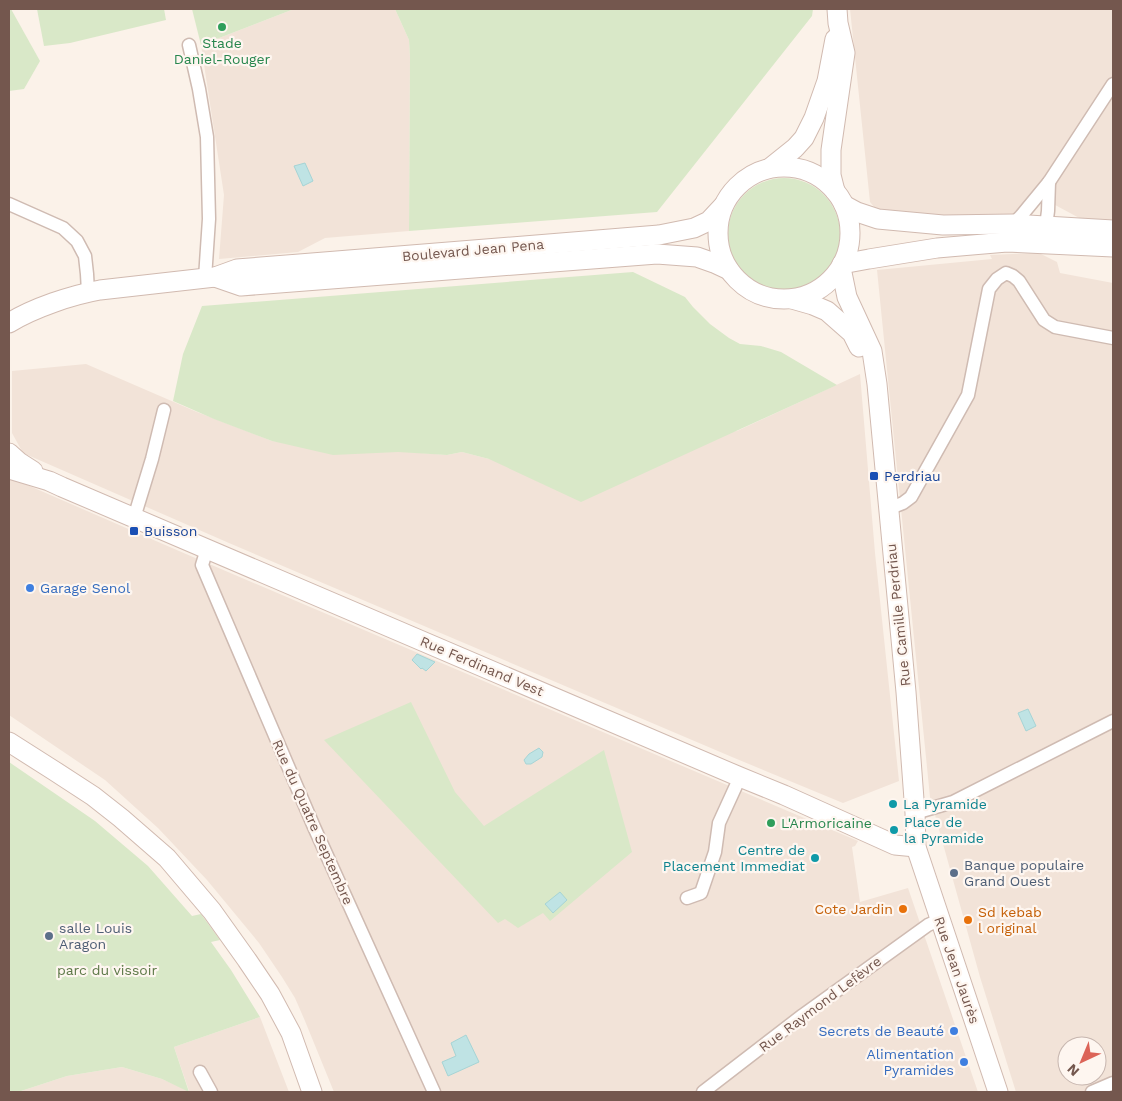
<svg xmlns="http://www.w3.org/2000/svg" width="1122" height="1101" viewBox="0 0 1122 1101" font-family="'Work Sans',sans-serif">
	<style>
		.residential { fill: #f2e3d8; fill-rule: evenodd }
		.green { fill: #d9e8c8 }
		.water { fill: #bfe3e4; stroke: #a6d4d5 }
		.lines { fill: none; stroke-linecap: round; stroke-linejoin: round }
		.street-casing { stroke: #cfbbb2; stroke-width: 15 }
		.secondary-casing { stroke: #d1bab0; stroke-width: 21 }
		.street { stroke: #fff; stroke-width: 12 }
		.secondary { stroke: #fff; stroke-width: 19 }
		.leisure-dot { fill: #2e9e5b; stroke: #fef6f0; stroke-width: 2 }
		.transit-dot { fill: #1a4fb4; stroke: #fef6f0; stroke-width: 2 }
		.shop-dot { fill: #3f7fe0; stroke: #fef6f0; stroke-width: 2 }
		.culture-dot { fill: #0f9aa8; stroke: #fef6f0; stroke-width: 2 }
		.service-dot { fill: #5c6f8a; stroke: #fef6f0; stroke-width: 2 }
		.food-dot { fill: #e8710a; stroke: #fef6f0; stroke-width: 2 }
		.labels { text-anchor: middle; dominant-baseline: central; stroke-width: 4.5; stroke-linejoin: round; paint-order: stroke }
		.leisure-label { font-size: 14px; fill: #27864d; stroke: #fef6f0 }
		.street-label { font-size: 14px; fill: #74574e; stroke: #fef6f0 }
		.transit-label { font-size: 14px; fill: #164399; stroke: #fef6f0; text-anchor: start }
		.shop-label { font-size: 14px; fill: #366cbe; stroke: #fef6f0; text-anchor: end }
		.culture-label { font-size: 14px; fill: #0d838f; stroke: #fef6f0; text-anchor: start }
		.service-label { font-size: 14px; fill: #4e5e75; stroke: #fef6f0; text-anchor: start }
		.food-label { font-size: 14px; fill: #c56008; stroke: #fef6f0; text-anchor: end }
		.park-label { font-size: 14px; fill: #5d7847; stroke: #fef6f0 }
	</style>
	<rect width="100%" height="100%" fill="#fbf2e9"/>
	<!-- residential -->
	<g class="residential">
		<path d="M294,9H395L409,40L410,58L409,231L325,238L298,252L219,259L224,195L201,45Z"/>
		<path d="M850,9H1113V224L1083,220L1031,192L1020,210L1013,214L1006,217L950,218L879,211L875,208L870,202Z"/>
		<path d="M1039,253L1057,262L1060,273L1113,283V1092H1016L980,977L930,797L877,270L992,259L990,255ZM1067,1046H1097V1076H1067Z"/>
		<path d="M86,364L197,412L272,441L447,455L462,452L489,459L737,431L860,374L875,553L899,781L843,803L732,757L229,543L23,453L12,433V371Z"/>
		<path d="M9,477L179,551L858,841L855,846L852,847L860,902L908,888L978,1092H334L305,1021L295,998L282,977L259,943L207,880L158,828L105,780L9,715Z"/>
		<path d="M260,1017L289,1092H18L67,1076L122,1067L162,1079L189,1091L174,1047Z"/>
	</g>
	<!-- green -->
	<g class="green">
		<path d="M9,9H11L40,61L24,89L9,91Z"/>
		<path d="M37,9H164L166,20L70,43L44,46Z"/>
		<path d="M192,9H294L201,45Z"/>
		<path d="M395,9H813L812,16L657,212L409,231L410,58L409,40Z"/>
		<circle cx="784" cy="234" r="56"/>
		<path d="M633,272L685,297L693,307L710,324L729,338L740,344L761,346L781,352L837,385L581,502L489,459L462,452L447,455L398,452L333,455L272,441L214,419L173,401L183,354L202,306Z"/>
		<path d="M411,702L455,792L484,826L604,750L632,852L550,921L543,913L518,928L505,919L498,923L324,740Z"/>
		<path d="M9,762L95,821L148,866L192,916L201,914L220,940L211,942L231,970L260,1017L174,1047L189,1092L162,1079L122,1067L67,1076L18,1092H9Z"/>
	</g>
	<!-- water -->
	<g class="water">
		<path d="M305,163L313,181L303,186L294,166Z"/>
		<path d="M417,654L435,662L426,671L422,668L421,669L412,660Z"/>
		<path d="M1028,709L1036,726L1026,731L1018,713Z"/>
		<path d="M539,748L543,752L542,757L531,764H526L524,760L529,754Z"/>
		<path d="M560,892L567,900L553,913L545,904Z"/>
		<path d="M466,1035L479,1062L448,1076L442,1062L456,1056L451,1043Z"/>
	</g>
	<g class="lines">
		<defs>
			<g id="street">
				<path d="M189,45L199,89L207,137L209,219L205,278"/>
				<path d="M9,204L63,228L77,241L85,256L87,274L88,292"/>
				<path d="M1013,224L1021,216L1049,182L1113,84"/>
				<path d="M1041,232L1046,226L1048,211L1049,182"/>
				<path d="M888,509L903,503L911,497L968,395L989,289L997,279L1006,273L1013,276L1019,281L1044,320L1055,327L1113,338"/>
				<path d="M134,518L152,459L164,410"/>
				<path d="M207,549L202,565L314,827L434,1092"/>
				<path d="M915,813L953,802L1113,721"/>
				<path d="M687,898L701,893L715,852L719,823L740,777"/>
				<path d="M200,1072L211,1092"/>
				<path d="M703,1092L803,1015L928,925L939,920"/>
				<path d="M1092,1092L1113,1083"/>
			</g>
			<g id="secondary">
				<circle cx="784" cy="233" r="66"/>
				<path d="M770,168L795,148L804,138L814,118L827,81L835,39"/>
				<path d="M835,191L831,175V150L845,53L838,23L837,9"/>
				<path d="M844,205L857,212L878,219L943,225L1013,224L1113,230"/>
				<path d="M842,264L869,259L937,248L1007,242L1113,247"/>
				<path d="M841,268L847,297L872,351L877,384L906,692L915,813L916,847L998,1092"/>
				<path d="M215,277L241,286L657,254L697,257L714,263L729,270"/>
				<path d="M792,299L813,305L827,311L852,333L859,347"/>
				<path d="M9,323C33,308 72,295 100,290L215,277L237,269L659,235L694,228L709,221L723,206"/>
				<path d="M9,453L19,462L33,471"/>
				<path d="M9,469L49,481L62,487L740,777L784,795L895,845L916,847"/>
				<path d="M9,742L53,770L93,796L121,818L167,858L212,911L247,960L270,994L291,1033L312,1092"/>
			</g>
		</defs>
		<!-- street casing -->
		<use href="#street" class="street-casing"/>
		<!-- secondary casing -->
		<use href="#secondary" class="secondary-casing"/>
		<!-- street -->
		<use href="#street" class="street"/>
		<!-- secondary -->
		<use href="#secondary" class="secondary"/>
	</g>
	<!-- markers -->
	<g class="leisure-dot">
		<circle cx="222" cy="27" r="5"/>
		<circle cx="771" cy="823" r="5"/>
	</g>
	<g class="transit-dot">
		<rect x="869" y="471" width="10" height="10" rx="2.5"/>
		<rect x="129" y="526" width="10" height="10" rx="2.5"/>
	</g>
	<g class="shop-dot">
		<circle cx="30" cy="588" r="5"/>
		<circle cx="954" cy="1031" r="5"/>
		<circle cx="964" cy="1062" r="5"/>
	</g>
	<g class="culture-dot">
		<circle cx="893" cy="804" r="5"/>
		<circle cx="894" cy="830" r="5"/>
		<circle cx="815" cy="858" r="5"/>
	</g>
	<g class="service-dot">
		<circle cx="954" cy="873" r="5"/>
		<circle cx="49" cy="936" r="5"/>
	</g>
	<g class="food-dot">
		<circle cx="903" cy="909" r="5"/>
		<circle cx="968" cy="920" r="5"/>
	</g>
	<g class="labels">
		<!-- leisure labels -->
		<g class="leisure-label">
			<text x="222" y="43">Stade<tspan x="222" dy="16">Daniel-Rouger</tspan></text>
			<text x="781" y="823" text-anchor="start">L'Armoricaine</text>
		</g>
		<!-- street labels -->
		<g class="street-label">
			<text transform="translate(473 250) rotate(-5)">Boulevard Jean Pena</text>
			<text transform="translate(898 615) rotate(-96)">Rue Camille Perdriau</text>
			<text transform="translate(482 666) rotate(23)">Rue Ferdinand Vest</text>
			<text transform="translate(313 822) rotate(66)">Rue du Quatre Septembre</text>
			<text transform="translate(957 970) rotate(71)">Rue Jean Jaurès</text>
			<text transform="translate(820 1004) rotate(-37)">Rue Raymond Lefèvre</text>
		</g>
		<!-- transit labels -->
		<g class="transit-label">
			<text x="884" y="476">Perdriau</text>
			<text x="144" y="531">Buisson</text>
		</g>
		<!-- shop labels -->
		<g class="shop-label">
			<text x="40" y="588" text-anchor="start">Garage Senol</text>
			<text x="944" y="1031">Secrets de Beauté</text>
			<text x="954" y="1054">Alimentation<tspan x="954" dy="16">Pyramides</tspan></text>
		</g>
		<!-- culture labels -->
		<g class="culture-label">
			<text x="903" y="804">La Pyramide</text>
			<text x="904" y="822">Place de<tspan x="904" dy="16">la Pyramide</tspan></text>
			<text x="805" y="850" text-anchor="end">Centre de<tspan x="805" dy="16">Placement Immediat</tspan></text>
		</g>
		<!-- service labels -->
		<g class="service-label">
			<text x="964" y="865">Banque populaire<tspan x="964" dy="16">Grand Ouest</tspan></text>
			<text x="59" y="928">salle Louis<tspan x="59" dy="16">Aragon</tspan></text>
		</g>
		<!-- food labels -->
		<g class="food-label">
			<text x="893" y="909">Cote Jardin</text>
			<text x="978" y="912" text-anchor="start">Sd kebab<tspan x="978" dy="16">l original</tspan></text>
		</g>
		<!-- park labels -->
		<g class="park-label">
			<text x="107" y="970">parc du vissoir</text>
		</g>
	</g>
	<!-- border -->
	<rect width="1122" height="1101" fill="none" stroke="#74574e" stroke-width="20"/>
	<!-- north arrow -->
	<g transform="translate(1082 1061) rotate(224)"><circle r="24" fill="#fef6f0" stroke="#c7b6af"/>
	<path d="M0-4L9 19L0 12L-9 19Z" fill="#dc6458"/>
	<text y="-8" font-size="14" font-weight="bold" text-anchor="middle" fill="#74574e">N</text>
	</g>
</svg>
